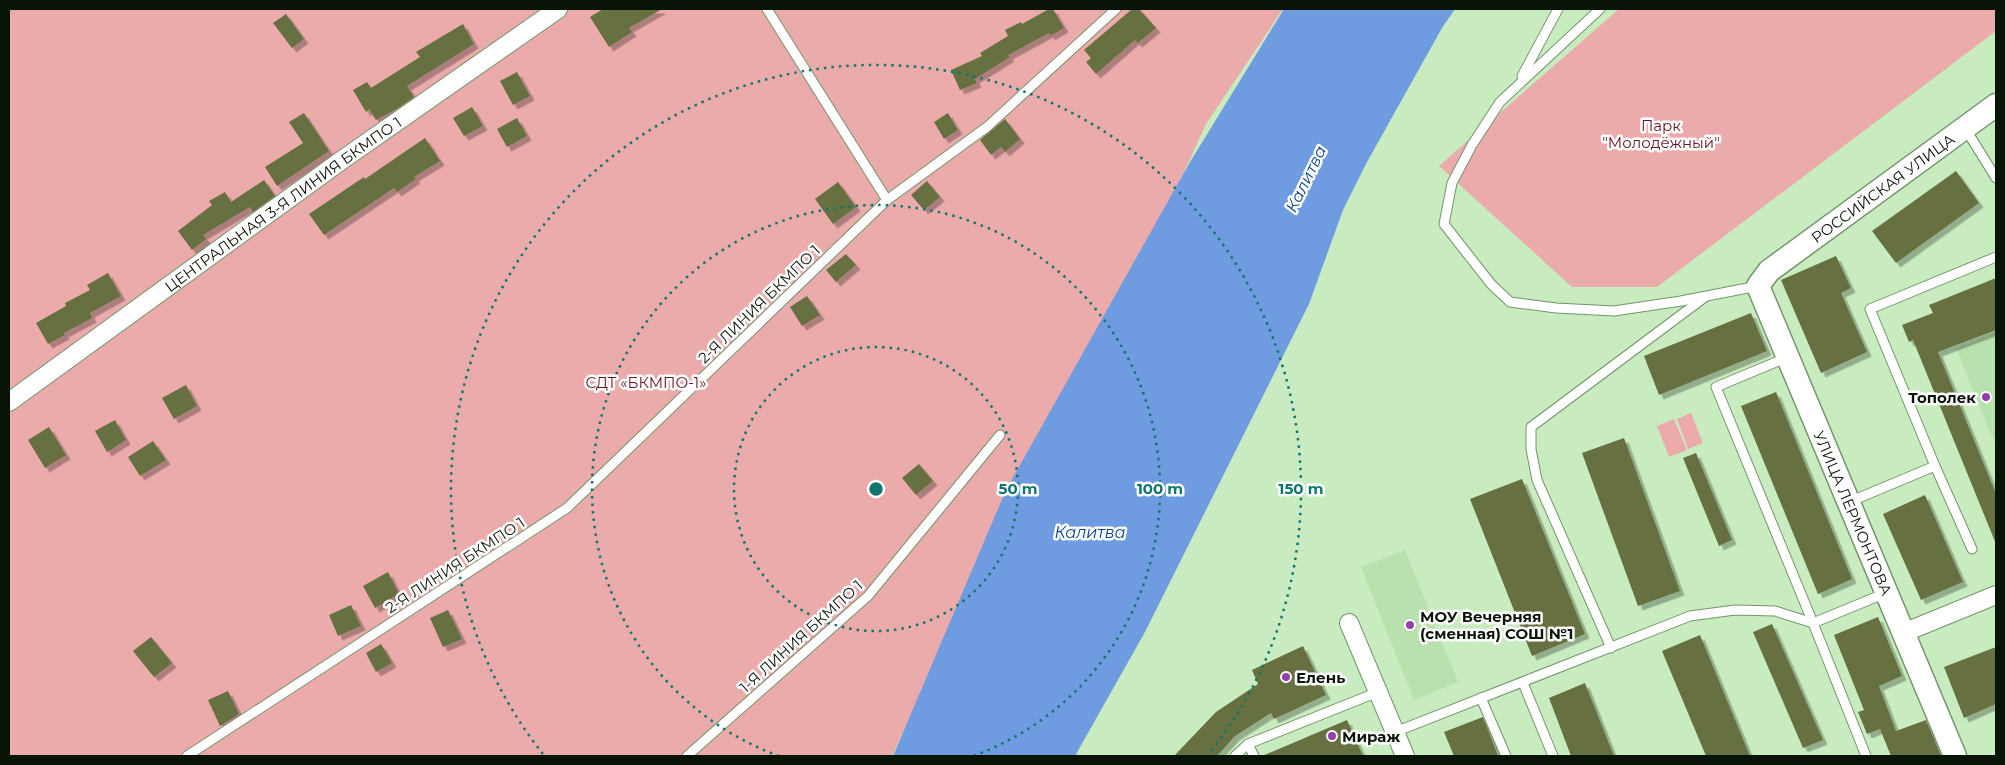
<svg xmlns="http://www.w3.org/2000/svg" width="2005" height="765" viewBox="0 0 2005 765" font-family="Montserrat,sans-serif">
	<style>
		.built { fill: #b9e1ae }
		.green { fill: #ebabaa }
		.water { fill: #6f9be1 }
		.building { fill: #667041; filter: url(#shadow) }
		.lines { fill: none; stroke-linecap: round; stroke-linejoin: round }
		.service-casing { stroke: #74946b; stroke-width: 11 }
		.minor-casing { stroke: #74946b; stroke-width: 20 }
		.tertiary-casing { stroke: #74946b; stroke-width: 25 }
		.service { stroke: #fff; stroke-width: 9 }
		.minor { stroke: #fff; stroke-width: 18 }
		.tertiary { stroke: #fff; stroke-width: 22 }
		.ring { fill: none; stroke: #0f766e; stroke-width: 2.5; stroke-dasharray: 2.5 5 }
		.poi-dot { fill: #953eab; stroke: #fff; stroke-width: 2 }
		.labels { text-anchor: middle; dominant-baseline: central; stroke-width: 5; stroke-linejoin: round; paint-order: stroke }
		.park-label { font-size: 15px; fill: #67141f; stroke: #fff }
		.street-label { font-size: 15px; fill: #081405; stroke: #fff }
		.poi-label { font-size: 15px; font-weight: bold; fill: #081405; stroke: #fff; text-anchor: start }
		.water-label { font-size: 16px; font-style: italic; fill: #053f8f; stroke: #fff }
		.centre { fill: #0f766e; stroke: #fff; stroke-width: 2.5 }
		.ring-label { font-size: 15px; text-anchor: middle; font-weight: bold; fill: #0f766e; stroke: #fff; stroke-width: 5; stroke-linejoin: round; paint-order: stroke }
	</style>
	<defs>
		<filter id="shadow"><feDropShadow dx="4.5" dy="4.5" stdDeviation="0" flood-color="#0004"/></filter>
	</defs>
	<rect width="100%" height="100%" fill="#c8ecbf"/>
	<!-- built -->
	<g class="built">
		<path d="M1996,332V447L1956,348Z"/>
		<path d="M1405,550L1458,682L1414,700L1361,567Z"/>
	</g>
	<!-- green -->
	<g class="green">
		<path d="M9,9H1283L1206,124L1136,277L913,710L892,756H9Z"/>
		<path d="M1619,9H1996V31L1657,287H1572L1439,166Z"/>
		<path d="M1691,413L1703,443L1688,449L1677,419Z"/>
		<path d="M1674,419L1687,450L1669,457L1657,426Z"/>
	</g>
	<!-- water -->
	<path class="water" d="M1284,9H1455L1442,28L1367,162L1343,210L1309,304L1145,632L1075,756H893L1006,490L1190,162Z"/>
	<!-- building -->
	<g class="building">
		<path d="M603,9H662L629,28L632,32L609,47L590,17Z"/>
		<path d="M1049,9H1053L1064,28L1050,36L1049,33L1008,55L1010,57L975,79L977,83L960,90L951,70L982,56L980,53L1008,36L1005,30L1021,22L1022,24Z"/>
		<path d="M1132,9H1139L1156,28L1138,43L1135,40L1096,74L1086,62L1091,58L1084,50Z"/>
		<path d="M286,14L304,39L292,48L273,23Z"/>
		<path d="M463,24L474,44L407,86L414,97L398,108L376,120L369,109L366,112L353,90L367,82L371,88L420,57L416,52Z"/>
		<path d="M517,72L530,96L513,105L500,81Z"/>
		<path d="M472,107L483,126L464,136L453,118Z"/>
		<path d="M304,113L329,151L277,186L265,167L303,143L289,122Z"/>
		<path d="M948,113L958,130L944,139L934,122Z"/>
		<path d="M517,118L527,136L507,147L497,129Z"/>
		<path d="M1005,119L1020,139L1005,152L1001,147L991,155L980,140Z"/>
		<path d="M425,138L440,161L414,177L416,179L397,192L394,188L324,235L309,214L364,177L365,179Z"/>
		<path d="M1956,171L1979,203L1896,263L1872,231Z"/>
		<path d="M264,180L275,196L253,212L250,207L203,235L206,239L192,250L178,231L212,205L209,201L225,192L231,202Z"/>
		<path d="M927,181L940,197L924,210L911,195Z"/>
		<path d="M838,182L856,207L833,224L815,199Z"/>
		<path d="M846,254L856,265L836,282L826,270Z"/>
		<path d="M1836,256L1851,288L1841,293L1867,352L1821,373L1781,280Z"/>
		<path d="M108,273L121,296L90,313L92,318L64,333L65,335L48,344L36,323L66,306L65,303L90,290L87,285Z"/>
		<path d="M1996,278V330L1938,352L1996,494V544L1913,340L1909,342L1902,325L1933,313L1929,305Z"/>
		<path d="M807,296L820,315L802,326L790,307Z"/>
		<path d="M1751,313L1767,351L1659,395L1644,356Z"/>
		<path d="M186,385L197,406L174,419L162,398Z"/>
		<path d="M1776,392L1852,579L1818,594L1741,406Z"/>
		<path d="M115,420L126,440L107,452L95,431Z"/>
		<path d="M49,427L66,455L45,468L28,440Z"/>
		<path d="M1624,438L1680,591L1638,606L1582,453Z"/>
		<path d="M153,441L166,460L140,476L128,457Z"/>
		<path d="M1696,453L1732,540L1719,546L1683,458Z"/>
		<path d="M919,464L933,481L916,495L902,478Z"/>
		<path d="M1522,479L1585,634L1532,656L1470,499Z"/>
		<path d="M1925,495L1963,582L1921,600L1883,514Z"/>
		<path d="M388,572L399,594L375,608L363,586Z"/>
		<path d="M351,605L361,626L338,636L329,615Z"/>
		<path d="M448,610L462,639L443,647L430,618Z"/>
		<path d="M1878,617L1902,676L1879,686L1896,731L1926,720L1941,756H1891L1880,729L1867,734L1858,712L1864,710L1834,635Z"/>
		<path d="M1772,624L1823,740L1803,748L1753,632Z"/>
		<path d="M1700,635L1750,756H1706L1662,651Z"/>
		<path d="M151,637L172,663L154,677L133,651Z"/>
		<path d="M381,644L392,663L376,672L366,653Z"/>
		<path d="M1303,646L1326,695L1274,719L1271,713L1235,736L1217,756H1174L1216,712L1258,684L1252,670Z"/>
		<path d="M1996,647V704L1964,718L1944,667Z"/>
		<path d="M1585,683L1614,756H1571L1549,698Z"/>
		<path d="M228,691L239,714L220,726L208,700Z"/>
		<path d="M1483,717L1498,756H1454L1444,732Z"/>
		<path d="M1347,720L1363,756H1262Z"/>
	</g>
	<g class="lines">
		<defs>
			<g id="service">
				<path d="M767,9L887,200"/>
				<path d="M1600,9L1500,102L1472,145L1452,183L1444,224L1491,284L1510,302L1556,308L1614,311L1681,301L1758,286"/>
				<path d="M1522,76L1558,9"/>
				<path d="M1965,128L1996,178"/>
				<path d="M1788,357L1716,387L1813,623L1886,593"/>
				<path d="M1935,466L1870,309L1996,257"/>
				<path d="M1849,502L1935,466L1972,549"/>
				<path d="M1611,648L1537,480L1531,449V427L1705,297"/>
				<path d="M1523,683L1553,756"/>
				<path d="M1481,698L1506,756"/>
				<path d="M1395,732L1690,616L1735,610L1775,611L1813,623L1866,756"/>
				<path d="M1248,744L1254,756"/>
				<path d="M187,756L567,508L887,200L987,127L1116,9"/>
				<path d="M687,756L868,596L1000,435"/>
				<path d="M1235,756L1248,744L1378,692"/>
			</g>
			<g id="minor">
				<path id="s1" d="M9,402L342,160L558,9"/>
				<path d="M1349,623L1405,756"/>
				<path d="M1903,633L1996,595"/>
			</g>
			<g id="tertiary">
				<path id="s2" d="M1955,756L1758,286L1769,271L1996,105"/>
			</g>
		</defs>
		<!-- service casing -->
		<use href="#service" class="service-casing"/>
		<!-- minor casing -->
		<use href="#minor" class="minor-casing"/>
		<!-- tertiary casing -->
		<use href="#tertiary" class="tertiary-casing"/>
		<!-- service -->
		<use href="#service" class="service"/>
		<!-- minor -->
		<use href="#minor" class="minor"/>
		<!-- tertiary -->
		<use href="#tertiary" class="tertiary"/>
	</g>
	<!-- distance rings -->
	<g class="ring">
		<circle cx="876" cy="489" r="142"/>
		<path d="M779 756A284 284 0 1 1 973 756"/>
		<path d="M543 754A425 425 0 1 1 1209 754"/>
	</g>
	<!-- markers -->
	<g class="poi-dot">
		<circle cx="1986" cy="397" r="5"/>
		<circle cx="1410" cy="625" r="5"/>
		<circle cx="1286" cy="677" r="5"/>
		<circle cx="1332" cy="736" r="5"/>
	</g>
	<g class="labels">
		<!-- park labels -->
		<g class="park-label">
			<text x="1661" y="125">Парк<tspan x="1661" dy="17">"Молодёжный"</tspan></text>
			<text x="646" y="382">СДТ «БКМПО-1»</text>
		</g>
		<!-- street labels -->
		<g class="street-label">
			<text stroke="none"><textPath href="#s2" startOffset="669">РОССИЙСКАЯ УЛИЦА</textPath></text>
			<text stroke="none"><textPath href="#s1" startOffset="338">ЦЕНТРАЛЬНАЯ 3-Я ЛИНИЯ БКМПО 1</textPath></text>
			<text transform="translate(759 304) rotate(-44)">2-Я ЛИНИЯ БКМПО 1</text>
			<text transform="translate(1853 513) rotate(67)">УЛИЦА ЛЕРМОНТОВА</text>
			<text transform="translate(455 565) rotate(-33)">2-Я ЛИНИЯ БКМПО 1</text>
			<text transform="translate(801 636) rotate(-42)">1-Я ЛИНИЯ БКМПО 1</text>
		</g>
		<!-- poi labels -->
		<g class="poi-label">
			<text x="1976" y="397" text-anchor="end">Тополек</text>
			<text x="1420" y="616">МОУ Вечерняя<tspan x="1420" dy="17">(сменная) СОШ №1</tspan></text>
			<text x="1296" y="677">Елень</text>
			<text x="1342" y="736">Мираж</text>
		</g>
		<!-- water labels -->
		<g class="water-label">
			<text transform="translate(1306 179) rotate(-64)">Калитва</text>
			<text x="1090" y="532">Калитва</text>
		</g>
	</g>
	<circle cx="876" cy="489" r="8" class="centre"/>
	<g class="ring-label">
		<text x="1018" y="494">50 m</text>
		<text x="1160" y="494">100 m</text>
		<text x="1301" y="494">150 m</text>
	</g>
	<!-- border -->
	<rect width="2005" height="765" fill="none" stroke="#081405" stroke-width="20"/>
</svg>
